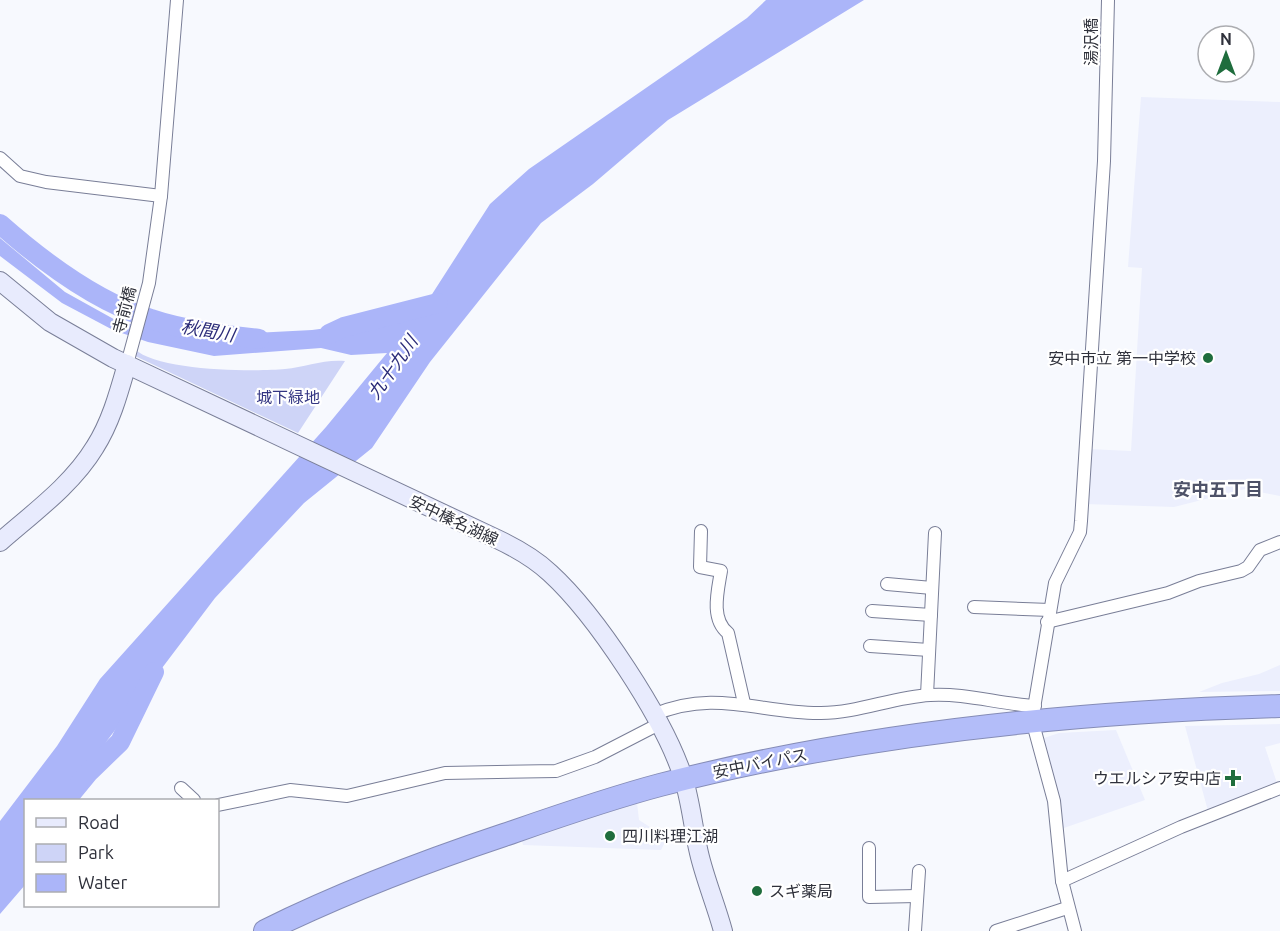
<svg xmlns="http://www.w3.org/2000/svg" width="1280" height="931" viewBox="0 0 1280 931" font-family="Ubuntu,'Noto Sans JP',sans-serif">
	<style>
		.built { fill: #eceffd }
		.green { fill: #ced4f7 }
		.water { fill: #abb5f9 }
		.lines { fill: none; stroke-linecap: round; stroke-linejoin: round }
		.river { stroke: #abb5f9; stroke-width: 20 }
		.street-casing { stroke: #797e97; stroke-width: 14 }
		.secondary-casing { stroke: #797e97; stroke-width: 20 }
		.highway-casing { stroke: #858cb6; stroke-width: 24 }
		.street { stroke: #fff; stroke-width: 12 }
		.secondary { stroke: #e8ebfd; stroke-width: 18 }
		.highway { stroke: #b3bdf9; stroke-width: 22 }
		.poi-dot { fill: #1f6d3d; stroke: #fff; stroke-width: 2 }
		.labels { text-anchor: middle; dominant-baseline: central; stroke-width: 4.5; stroke-linejoin: round; paint-order: stroke }
		.street-label { font-size: 16px; fill: #2f313b; stroke: #fff }
		.poi-label { font-size: 16px; fill: #2f313b; stroke: #fff; text-anchor: end }
		.park-label { font-size: 16px; fill: #333582; stroke: #fff }
		.water-label { font-size: 18px; font-style: italic; fill: #2c2d79; stroke: #fff }
		.neighbourhood-label { font-size: 18px; font-weight: bold; fill: #4e5268; stroke: #fff }
	</style>
	<rect width="100%" height="100%" fill="#f7f9fe"/>
	<!-- built -->
	<g class="built">
		<path d="M1141,97L1280,102V496L1245,489L1174,507L1085,504L1088,449L1131,451L1142,268L1128,267Z"/>
		<path d="M1280,665V691L1199,692L1222,683L1259,674Z"/>
		<path d="M1280,724V743L1265,747L1278,786L1208,811L1185,726Z"/>
		<path d="M1116,730L1145,800L1058,830L1041,739L1059,733Z"/>
		<path d="M637,803L639,820L667,838L661,850L523,845L521,836Z"/>
	</g>
	<!-- green -->
	<path class="green" d="M135,349C156,371 254,372 285,369C305,367 324,359 345,361L298,433L133,355Z"/>
	<!-- water -->
	<path class="water" d="M766,0H864L668,120L593,184L541,223L430,362L372,448L304,503L215,598L106,742L78,800H26L25,885L0,914V821L57,746L100,679L326,427L387,353L351,355L321,348L214,356L148,342L113,330L62,303L0,256V238L65,292L119,322L199,336L312,330L418,316L490,204L529,169L747,18Z"/>
	<g class="lines">
		<!-- river -->
		<g class="river">
			<path d="M0,224C42,261 97,302 151,319C183,330 225,335 259,339"/>
			<path d="M329,334L344,327L438,303"/>
			<path d="M66,800L89,772L120,742L154,672"/>
		</g>
		<defs>
			<g id="street">
				<path d="M0,158L20,176L46,182L161,196"/>
				<path d="M127,364L149,283L161,196L177,0"/>
				<path d="M701,531L700,567L721,571C718,590 710,619 728,633L744,703"/>
				<path d="M887,584L932,588"/>
				<path d="M974,607L1050,610"/>
				<path d="M872,611L931,615"/>
				<path d="M1047,622L1168,593L1199,581L1241,571L1248,567L1260,550L1280,542"/>
				<path d="M870,646L929,650"/>
				<path d="M927,695L935,533"/>
				<path d="M653,715C715,688 762,714 821,713C858,713 893,697 930,695C966,693 999,704 1035,706"/>
				<path d="M181,788L194,800"/>
				<path d="M218,805L290,790L347,796L445,773L556,771L595,757L659,724"/>
				<path d="M869,848V897L917,896"/>
				<path d="M1062,881L1181,827L1280,788"/>
				<path d="M915,931L919,871"/>
				<path d="M996,931L1067,908"/>
				<path d="M1075,931L1062,881L1054,801L1032,720L1055,583L1080,532L1081,521L1104,161L1108,0"/>
			</g>
			<g id="secondary">
				<path d="M0,281L50,322L113,358L497,539C516,548 534,558 550,573C596,615 664,718 683,777C691,802 693,828 699,853C705,879 716,905 723,931"/>
				<path d="M0,542C33,513 72,485 95,447C111,422 119,392 127,364"/>
			</g>
			<path id="highway" d="M265,931C342,893 423,862 504,835C556,817 607,799 660,785C862,733 1072,712 1280,706"/>
		</defs>
		<!-- street casing -->
		<use href="#street" class="street-casing"/>
		<!-- secondary casing -->
		<use href="#secondary" class="secondary-casing"/>
		<!-- highway casing -->
		<use href="#highway" class="highway-casing"/>
		<!-- street -->
		<use href="#street" class="street"/>
		<!-- secondary -->
		<use href="#secondary" class="secondary"/>
		<!-- highway -->
		<use href="#highway" class="highway"/>
	</g>
	<!-- markers -->
	<g class="poi-dot">
		<circle cx="1208" cy="358" r="6"/>
		<path d="M1230 769h6v6h6v6h-6v6h-6v-6h-6v-6h6z"/>
		<circle cx="610" cy="836" r="6"/>
		<circle cx="757" cy="891" r="6"/>
	</g>
	<g class="labels">
		<!-- street labels -->
		<g class="street-label">
			<text transform="translate(1091 42) rotate(-90)">湯沢橋</text>
			<text transform="translate(124 310) rotate(-75)">寺前橋</text>
			<text transform="translate(454 520) rotate(25)">安中榛名湖線</text>
			<text transform="translate(760 763) rotate(-11)">安中バイパス</text>
		</g>
		<!-- poi labels -->
		<g class="poi-label">
			<text x="1196" y="358">安中市立 第一中学校</text>
			<text x="1221" y="778">ウエルシア安中店</text>
			<text x="622" y="836" text-anchor="start">四川料理江湖</text>
			<text x="769" y="891" text-anchor="start">スギ薬局</text>
		</g>
		<!-- park labels -->
		<g class="park-label">
			<text x="288" y="397">城下緑地</text>
		</g>
		<!-- water labels -->
		<g class="water-label">
			<text transform="translate(208 330) rotate(10)">秋間川</text>
			<text transform="translate(392 367) rotate(-55)">九十九川</text>
		</g>
		<!-- neighbourhood labels -->
		<g class="neighbourhood-label">
			<text x="1218" y="489">安中五丁目</text>
		</g>
	</g>
	<!-- legend -->
	<rect x="24" y="799" width="195" height="108" fill="#ffffff" stroke="#acadb1" stroke-width="1.5"/>
	<rect x="36" y="818" width="30" height="9" fill="#e8ebfd" stroke="#acadb1" stroke-width="1.5"/>
	<text x="78" y="829" font-size="18" fill="#2f313b">Road</text>
	<rect x="36" y="844" width="30" height="18" fill="#ced4f7" stroke="#acadb1" stroke-width="1.5"/>
	<text x="78" y="859" font-size="18" fill="#2f313b">Park</text>
	<rect x="36" y="874" width="30" height="18" fill="#abb5f9" stroke="#acadb1" stroke-width="1.5"/>
	<text x="78" y="889" font-size="18" fill="#2f313b">Water</text>
	<!-- north arrow -->
	<g transform="translate(1226 54)"><circle r="28" fill="#ffffff" stroke="#acadb1" stroke-width="1.5"/>
	<path d="M0-4.5L10 22L0 15L-10 22Z" fill="#1f6d3d"/>
	<text y="-9" font-size="16" font-weight="bold" text-anchor="middle" fill="#2f313b">N</text>
	</g>
</svg>
